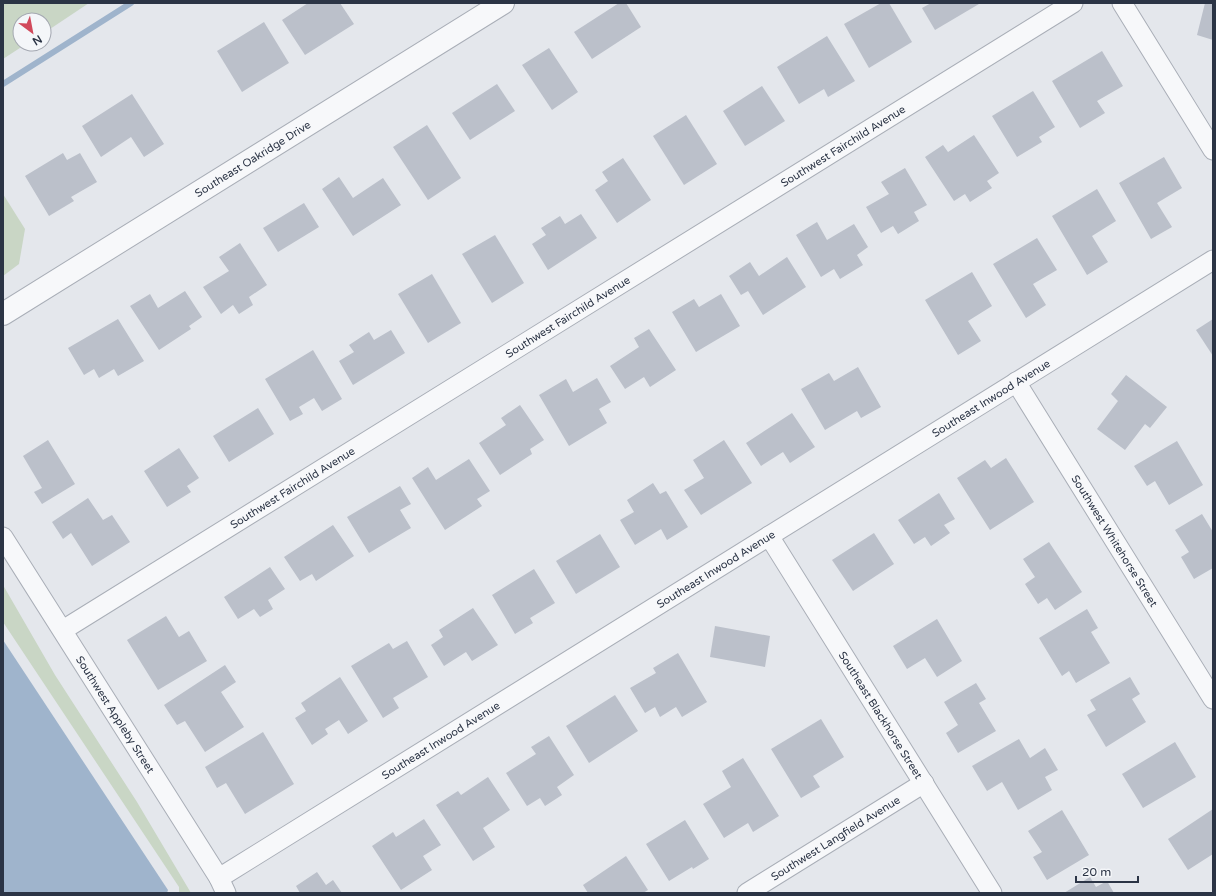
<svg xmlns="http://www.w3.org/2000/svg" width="1216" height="896" viewBox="0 0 1216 896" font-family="'Varela Round',sans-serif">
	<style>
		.green { fill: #c9d6c5 }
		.water { fill: #9fb4cc }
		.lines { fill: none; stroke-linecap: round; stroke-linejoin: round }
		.stream { stroke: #9fb4cc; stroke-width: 6 }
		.building { fill: #bbc0ca }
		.minor-casing { stroke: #a9aeb7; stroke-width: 21 }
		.tertiary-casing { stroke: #a9aeb7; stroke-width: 24 }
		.minor { stroke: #f7f8fa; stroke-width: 19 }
		.tertiary { stroke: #f7f8fa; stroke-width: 22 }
		.labels { text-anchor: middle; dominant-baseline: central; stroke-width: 3.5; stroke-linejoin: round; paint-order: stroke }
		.street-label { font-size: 11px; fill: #2b3445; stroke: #f4f6f9 }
	</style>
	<rect width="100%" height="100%" fill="#e4e7ec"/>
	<!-- green -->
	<g class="green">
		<path d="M3,3H89L44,33V20H20V44H26L3,59Z"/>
		<path d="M3,194L25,229L19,264L3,276Z"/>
		<path d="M3,585L55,675L137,802L191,893H179V887L177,884L3,622Z"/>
	</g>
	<!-- water -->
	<path class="water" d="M3,640L168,890L167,893H3Z"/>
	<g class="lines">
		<!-- stream -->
		<path class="stream" d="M3,84L131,3"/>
	</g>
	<!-- building -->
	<g class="building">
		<path d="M308,3H340L354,24L305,55L282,20Z"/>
		<path d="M619,3H626L641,27L592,59L574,32Z"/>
		<path d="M881,3H889L912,42L869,68L844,24Z"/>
		<path d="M931,3H978L979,4L935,30L922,8Z"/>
		<path d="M1205,3H1213V40L1197,35Z"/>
		<path d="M264,22L289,63L242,92L217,51Z"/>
		<path d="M827,36L855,81L828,97L824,89L799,104L777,67Z"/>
		<path d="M549,48L578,92L552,110L522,65Z"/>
		<path d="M1102,51L1123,86L1097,101L1105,113L1080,128L1052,81Z"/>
		<path d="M497,84L515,111L470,140L452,113Z"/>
		<path d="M762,86L785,121L745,146L723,111Z"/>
		<path d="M1033,91L1055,127L1039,137L1042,142L1017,157L992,116Z"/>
		<path d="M132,94L164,144L144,157L131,137L101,157L82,126Z"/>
		<path d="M686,115L717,164L684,185L653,136Z"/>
		<path d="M427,125L461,178L428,200L393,147Z"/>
		<path d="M974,135L999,173L987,181L992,188L970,202L965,194L954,201L925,157L943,145L948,152Z"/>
		<path d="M63,153L67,160L80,153L97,182L71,197L74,201L49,216L25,176Z"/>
		<path d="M1164,157L1182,188L1157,203L1172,227L1151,239L1119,183Z"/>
		<path d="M623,158L651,200L617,223L595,190L608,181L602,172Z"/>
		<path d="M905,168L927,205L914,212L919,221L898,234L893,226L881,233L866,207L889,194L881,182Z"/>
		<path d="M339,177L353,198L383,178L401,205L353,236L322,189Z"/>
		<path d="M1097,189L1116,221L1092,236L1108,262L1087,275L1052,216Z"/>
		<path d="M304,203L319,227L278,252L263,228Z"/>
		<path d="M581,214L597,238L548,270L532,244L546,235L541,228L560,216L565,224Z"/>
		<path d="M817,222L827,240L854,224L868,247L857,255L863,265L840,279L834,269L821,277L796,235Z"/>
		<path d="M495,235L524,283L492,303L462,254Z"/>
		<path d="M1037,238L1057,270L1033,284L1046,305L1026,318L993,264Z"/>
		<path d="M240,243L267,285L249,297L253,305L239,314L233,305L221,314L203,287L229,271L219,257Z"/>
		<path d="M787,257L806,287L763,315L748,291L741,295L729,276L750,262L759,276Z"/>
		<path d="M972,272L992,306L968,321L981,341L958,355L925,300Z"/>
		<path d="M432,274L461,323L428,343L398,294Z"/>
		<path d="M185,291L202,317L189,326L191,329L159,350L130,306L150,294L158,308Z"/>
		<path d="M721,294L740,326L696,352L672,312L694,299L699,307Z"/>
		<path d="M118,319L144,361L118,376L114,369L99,378L94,369L84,375L68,348Z"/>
		<path d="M1213,319V356L1196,330Z"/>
		<path d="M649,329L676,370L650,387L644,377L625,389L610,366L639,347L634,338Z"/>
		<path d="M391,330L405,353L353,385L339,361L354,352L349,345L369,332L374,340Z"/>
		<path d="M313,350L342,399L322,411L314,398L299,407L303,414L290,421L265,379Z"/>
		<path d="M858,367L881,407L861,418L857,411L825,430L801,389L829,373L834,381Z"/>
		<path d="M1126,375L1167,407L1150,428L1145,424L1125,450L1097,429L1118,401L1111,394Z"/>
		<path d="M597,378L611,402L599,409L607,423L569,446L539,395L566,379L573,392Z"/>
		<path d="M520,405L544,440L530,449L532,454L500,475L479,443L506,425L501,418Z"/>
		<path d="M258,408L274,434L229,462L213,436Z"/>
		<path d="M792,413L815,447L790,463L783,452L761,466L746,443Z"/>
		<path d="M48,440L75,484L42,504L34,492L42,488L23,456Z"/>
		<path d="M724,440L752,483L701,515L684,490L704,478L693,460Z"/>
		<path d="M1177,441L1203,485L1169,505L1155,481L1147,486L1134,466Z"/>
		<path d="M179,448L199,478L187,486L191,492L167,507L144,471Z"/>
		<path d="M1006,458L1034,502L990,530L957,478L985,460L991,468Z"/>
		<path d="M469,459L490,491L477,499L482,506L445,530L412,478L428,467L436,480Z"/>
		<path d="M653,483L660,494L666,491L688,527L667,540L661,529L635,545L620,520L634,512L627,500Z"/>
		<path d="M400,486L411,504L400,510L411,528L369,553L347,517Z"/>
		<path d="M939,493L955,519L944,525L950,533L931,546L925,537L914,544L898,520Z"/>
		<path d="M88,498L103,520L112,515L130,542L92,566L71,533L63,539L52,522Z"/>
		<path d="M1202,514L1213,532V568L1194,579L1181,557L1189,552L1175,530Z"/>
		<path d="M333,525L354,556L316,581L312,574L300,581L284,557Z"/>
		<path d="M874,533L894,564L853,591L832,560Z"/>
		<path d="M600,534L620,567L576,594L556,561Z"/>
		<path d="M1049,542L1082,592L1055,610L1047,598L1038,604L1025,584L1035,577L1023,559Z"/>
		<path d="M270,567L285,589L268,600L273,609L260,617L254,609L238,619L224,597Z"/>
		<path d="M534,569L555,603L530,618L533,623L515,634L492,595Z"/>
		<path d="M473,608L498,645L472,661L466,652L444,666L431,645L443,637L439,630Z"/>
		<path d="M1087,609L1098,628L1091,632L1110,663L1076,683L1069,671L1062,676L1039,638Z"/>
		<path d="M166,616L179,637L189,631L207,661L158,690L127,640Z"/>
		<path d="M937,619L962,661L937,677L925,658L907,669L893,646Z"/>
		<path d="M715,626L770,636L765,667L710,657Z"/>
		<path d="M407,641L428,677L393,698L399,708L383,718L351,666L389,643L393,649Z"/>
		<path d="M678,653L707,702L682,717L676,707L660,717L655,707L645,713L630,688L656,673L653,668Z"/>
		<path d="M225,665L236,682L221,692L244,727L205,752L185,721L177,725L164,705Z"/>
		<path d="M340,677L368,721L348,734L339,720L325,729L328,734L312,745L295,718L306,711L301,703Z"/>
		<path d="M1130,677L1140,694L1132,699L1146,722L1106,747L1087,715L1096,710L1090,700Z"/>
		<path d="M976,683L986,699L979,703L996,731L958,753L946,733L958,725L944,702Z"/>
		<path d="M615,695L638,731L589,763L566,726Z"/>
		<path d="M821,719L844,757L813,776L820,787L801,798L771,749Z"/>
		<path d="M263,732L294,784L245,814L226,783L217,788L205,767Z"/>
		<path d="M549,736L574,775L557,787L562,795L545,806L540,798L527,806L506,773L536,754L531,747Z"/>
		<path d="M1019,739L1030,758L1045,748L1058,770L1045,777L1052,790L1018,810L1002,782L987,791L972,766Z"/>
		<path d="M1175,742L1196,777L1143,808L1122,774Z"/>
		<path d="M743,758L779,816L753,832L748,823L724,838L703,804L731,787L722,771Z"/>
		<path d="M488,777L510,810L483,828L495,847L473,861L436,805L458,791L461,795Z"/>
		<path d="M1213,809V854L1188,870L1168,839Z"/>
		<path d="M1062,810L1089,855L1047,880L1033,857L1042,852L1028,831Z"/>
		<path d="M424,819L441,845L423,856L432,870L401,890L372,846L393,832L396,837Z"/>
		<path d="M685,820L709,859L693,869L692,867L669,881L646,844Z"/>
		<path d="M626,856L648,890L643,893H588L583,885Z"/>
		<path d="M317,872L326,885L333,880L342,893H300L296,886Z"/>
		<path d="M1090,877L1096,887L1107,881L1114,893H1064Z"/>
	</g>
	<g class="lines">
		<defs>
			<g id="minor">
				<path d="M1122,3L1213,150"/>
				<path id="s1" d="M1016,382L1213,699"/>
				<path id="s2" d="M769,536L992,893"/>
				<path id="s3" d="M3,537L219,878L226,893"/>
				<path id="s4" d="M63,630L1073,3"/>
				<path id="s5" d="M219,878L1213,260"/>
				<path id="s6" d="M747,893L924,783"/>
			</g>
			<g id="tertiary">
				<path id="s7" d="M3,314L503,3"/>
			</g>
		</defs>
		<!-- minor casing -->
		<use href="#minor" class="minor-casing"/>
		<!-- tertiary casing -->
		<use href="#tertiary" class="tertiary-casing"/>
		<!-- minor -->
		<use href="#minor" class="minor"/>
		<!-- tertiary -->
		<use href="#tertiary" class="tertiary"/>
	</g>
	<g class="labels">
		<!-- street labels -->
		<g class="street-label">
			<text stroke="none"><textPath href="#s4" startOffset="918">Southwest Fairchild Avenue</textPath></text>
			<text stroke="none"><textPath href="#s7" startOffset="294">Southeast Oakridge Drive</textPath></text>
			<text stroke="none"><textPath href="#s4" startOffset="594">Southwest Fairchild Avenue</textPath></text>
			<text stroke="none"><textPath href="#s5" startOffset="909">Southeast Inwood Avenue</textPath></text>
			<text stroke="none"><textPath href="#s4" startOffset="270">Southwest Fairchild Avenue</textPath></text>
			<text stroke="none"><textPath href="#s1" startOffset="187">Southwest Whitehorse Street</textPath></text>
			<text stroke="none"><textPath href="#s5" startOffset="585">Southeast Inwood Avenue</textPath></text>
			<text stroke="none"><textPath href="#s3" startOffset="210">Southwest Appleby Street</textPath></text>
			<text stroke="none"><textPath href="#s2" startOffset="211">Southeast Blackhorse Street</textPath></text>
			<text stroke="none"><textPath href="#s5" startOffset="261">Southeast Inwood Avenue</textPath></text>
			<text stroke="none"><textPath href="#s6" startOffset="104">Southwest Langfield Avenue</textPath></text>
		</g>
	</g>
	<!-- border -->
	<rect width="1216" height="896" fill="none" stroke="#2b3445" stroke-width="8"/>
	<!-- north arrow -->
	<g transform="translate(32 32) rotate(148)"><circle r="19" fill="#f4f6f9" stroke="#a4a8b1"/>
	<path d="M0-3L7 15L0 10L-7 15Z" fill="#d1495b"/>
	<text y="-6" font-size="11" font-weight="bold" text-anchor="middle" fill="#2b3445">N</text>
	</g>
	<!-- scale -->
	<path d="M1076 876v6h62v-6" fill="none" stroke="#2b3445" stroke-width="2"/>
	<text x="1082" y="876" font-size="12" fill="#2b3445" stroke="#f4f6f9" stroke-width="3" paint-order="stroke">20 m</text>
</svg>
